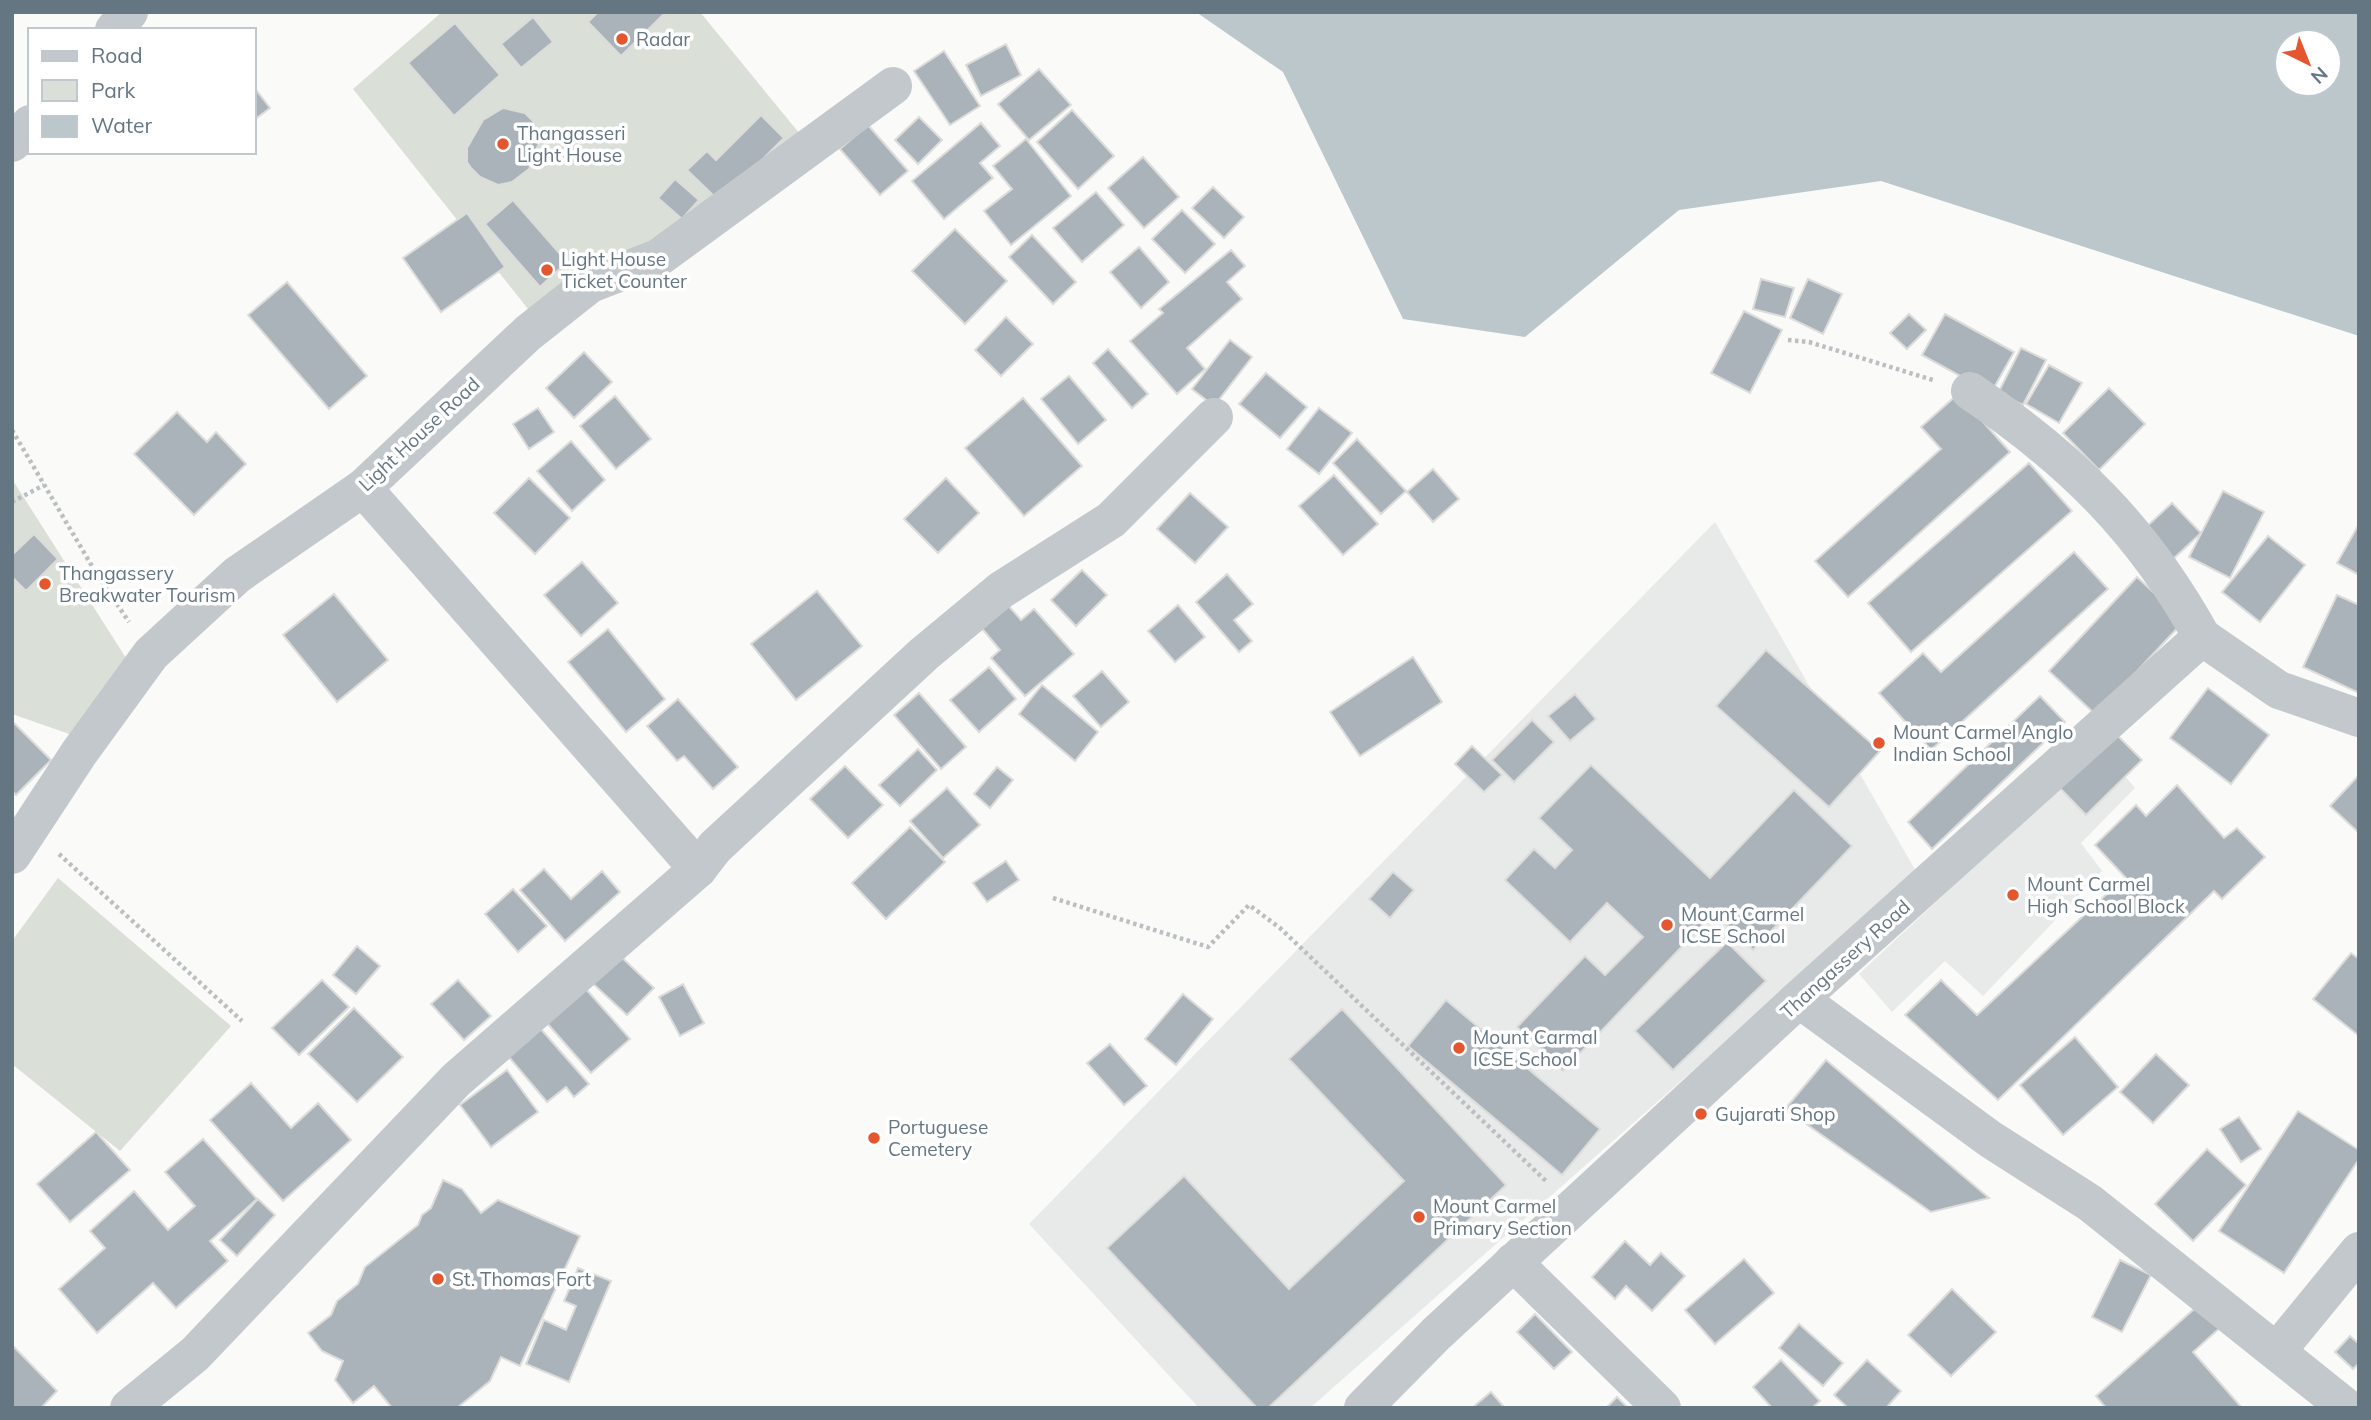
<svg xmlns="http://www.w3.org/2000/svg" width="2371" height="1420" viewBox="0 0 2371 1420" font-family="Mulish,sans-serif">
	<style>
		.built { fill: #e8e9e9 }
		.green { fill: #dadfd7 }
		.water { fill: #bbc7cb; fill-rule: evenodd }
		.building { fill: #aab3b9; stroke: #dcdcda; stroke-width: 2 }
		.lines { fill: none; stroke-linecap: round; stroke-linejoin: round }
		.path { stroke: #bbbfc2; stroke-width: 4.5; stroke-dasharray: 3.5 3.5; stroke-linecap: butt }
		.minor { stroke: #c3c8cc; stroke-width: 38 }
		.poi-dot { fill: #e4572e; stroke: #fff; stroke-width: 2.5 }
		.labels { text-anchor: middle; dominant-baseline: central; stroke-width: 7; stroke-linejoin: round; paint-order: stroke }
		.poi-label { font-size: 19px; fill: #657683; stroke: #fff; text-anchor: start }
		.street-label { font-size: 19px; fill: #657683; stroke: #fff }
	</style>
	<rect width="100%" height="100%" fill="#fafaf8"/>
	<!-- built -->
	<g class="built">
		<path d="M1715,522L1917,873L1310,1408H1199L1029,1224Z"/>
		<path d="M2101,748L2135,788L2081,843L2102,871L1983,996L1945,961L1892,1012L1859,974Z"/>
	</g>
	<!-- green -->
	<g class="green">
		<path d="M442,12H700L800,134L655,247L532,314L353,89Z"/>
		<path d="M12,479L126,658L75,736L12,714Z"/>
		<path d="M58,878L231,1026L120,1151L12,1064V941Z"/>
	</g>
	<!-- water -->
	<path class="water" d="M1196,12H2359V336L1881,181L1679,210L1525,337L1403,319L1283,72ZM2287,42H2329V84H2287Z"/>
	<!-- building -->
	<g class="building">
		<path d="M598,12H663L664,14L621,56L588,22Z"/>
		<path d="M533,17L553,42L521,68L501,44Z"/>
		<path d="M455,23L500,75L454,116L408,63Z"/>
		<path d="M1006,44L1021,75L981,96L966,65Z"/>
		<path d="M944,51L980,106L950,125L914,71Z"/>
		<path d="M1039,69L1071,105L1029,140L998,104Z"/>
		<path d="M254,87L270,108L254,120Z"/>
		<path d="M503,108L525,113L535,123L540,140L529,169L512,182L498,185L480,177L471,168L467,162V148L483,120Z"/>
		<path d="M1072,110L1114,156L1078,189L1037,142Z"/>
		<path d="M761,115L784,138L720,202L687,170L707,151L716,160Z"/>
		<path d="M919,117L942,140L918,164L895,140Z"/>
		<path d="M981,123L1000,146L980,163L993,178L944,219L912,181Z"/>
		<path d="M868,125L908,171L880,195L840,149Z"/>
		<path d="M1026,139L1071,196L1011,245L984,211L1012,189L993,166Z"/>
		<path d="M1143,157L1179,197L1144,228L1108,188Z"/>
		<path d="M675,179L699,200L682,219L658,198Z"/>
		<path d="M1213,187L1244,217L1224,238L1192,208Z"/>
		<path d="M1096,192L1124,225L1082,262L1053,228Z"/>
		<path d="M513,200L567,262L540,287L485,224Z"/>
		<path d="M1182,210L1215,244L1185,273L1152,239Z"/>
		<path d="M467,213L505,267L441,312L403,258Z"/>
		<path d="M955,229L1007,281L965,324L912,271Z"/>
		<path d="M1032,235L1076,282L1053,304L1009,257Z"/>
		<path d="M1139,247L1169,282L1141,308L1110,272Z"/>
		<path d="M1231,250L1245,266L1227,282L1242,299L1187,348L1205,369L1177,394L1130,341L1163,313L1159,309Z"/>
		<path d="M1761,279L1794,288L1785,317L1753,309Z"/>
		<path d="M1808,279L1842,294L1823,334L1790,318Z"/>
		<path d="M287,282L367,376L329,409L248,315Z"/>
		<path d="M1744,311L1782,330L1750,393L1711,373Z"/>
		<path d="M1909,314L1926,330L1907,349L1890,333Z"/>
		<path d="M1945,314L2014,352L1991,393L1922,355Z"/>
		<path d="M1006,317L1033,344L1001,376L975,350Z"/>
		<path d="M1230,340L1252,357L1214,406L1192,389Z"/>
		<path d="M2021,348L2046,360L2023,405L1998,393Z"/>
		<path d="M1108,349L1148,394L1132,408L1093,363Z"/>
		<path d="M584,352L612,382L574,418L546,388Z"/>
		<path d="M2049,365L2082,383L2059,423L2026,404Z"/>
		<path d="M1266,373L1307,407L1280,438L1239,404Z"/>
		<path d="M1069,376L1106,420L1078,444L1041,399Z"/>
		<path d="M2109,388L2145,424L2099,470L2063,433Z"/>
		<path d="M1958,394L2010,452L1848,597L1815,561L1941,449L1921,427Z"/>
		<path d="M615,396L651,439L616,469L580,426Z"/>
		<path d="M1023,398L1082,466L1024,516L965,448Z"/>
		<path d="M538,408L554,432L529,449L513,424Z"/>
		<path d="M1319,408L1352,433L1319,474L1287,449Z"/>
		<path d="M177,412L207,442L216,432L246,464L194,515L134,454Z"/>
		<path d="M1357,439L1406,491L1381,514L1333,463Z"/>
		<path d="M571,441L605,480L572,511L537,471Z"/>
		<path d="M2029,463L2072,511L1911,652L1868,603Z"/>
		<path d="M1433,469L1459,499L1433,522L1407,492Z"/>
		<path d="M1334,475L1378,524L1343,555L1299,506Z"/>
		<path d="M529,478L570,518L535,554L494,513Z"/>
		<path d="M946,478L979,513L938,553L904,519Z"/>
		<path d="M2223,491L2264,512L2230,578L2189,557Z"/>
		<path d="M1190,493L1228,527L1195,563L1157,529Z"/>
		<path d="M2172,503L2201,533L2172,560L2143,530Z"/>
		<path d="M2359,524V575L2337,563Z"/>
		<path d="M34,534L58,559L26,591L12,577V555Z"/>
		<path d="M2268,536L2305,565L2260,622L2222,592Z"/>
		<path d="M2074,552L2108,589L1931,750L1879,693L1923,653L1941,672Z"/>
		<path d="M582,562L618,603L581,636L544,595Z"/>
		<path d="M1082,570L1107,595L1076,626L1051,600Z"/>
		<path d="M1227,574L1253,604L1234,620L1252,641L1239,652L1196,602Z"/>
		<path d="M2137,577L2184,621L2096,715L2049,671Z"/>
		<path d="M817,591L862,646L796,700L751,644Z"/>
		<path d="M334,594L388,660L337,702L283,635Z"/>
		<path d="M2337,595L2359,605V693L2303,667Z"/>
		<path d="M1006,603L1021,620L1034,609L1074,654L1025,696L991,658L1000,650L980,626Z"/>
		<path d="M1178,605L1205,637L1175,662L1148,631Z"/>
		<path d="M608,629L665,699L626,732L568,662Z"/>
		<path d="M1766,650L1880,751L1829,807L1716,706Z"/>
		<path d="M1413,657L1442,702L1360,756L1330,712Z"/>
		<path d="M989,667L1016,699L979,732L950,700Z"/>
		<path d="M1102,671L1129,702L1101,727L1073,696Z"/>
		<path d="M1042,685L1098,732L1075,761L1019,714Z"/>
		<path d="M2208,688L2269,735L2231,784L2170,738Z"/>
		<path d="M919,693L966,747L941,769L894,715Z"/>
		<path d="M1575,694L1596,719L1570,741L1548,716Z"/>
		<path d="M2040,696L2065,722L1932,849L1908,822Z"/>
		<path d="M678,699L738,767L713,789L684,756L677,761L647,726Z"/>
		<path d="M1532,720L1554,742L1514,782L1492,760Z"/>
		<path d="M12,721L51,760L16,795L12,791Z"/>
		<path d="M2110,728L2142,760L2086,815L2055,783Z"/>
		<path d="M1472,746L1502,775L1484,792L1455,764Z"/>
		<path d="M918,749L937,770L900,806L879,785Z"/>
		<path d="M1591,765L1710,878L1794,790L1852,846L1753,950L1714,913L1563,1071L1517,1027L1585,956L1605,975L1643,937L1607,903L1570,942L1505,880L1534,849L1555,868L1572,850L1539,818Z"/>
		<path d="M845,766L883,805L848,838L810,799Z"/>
		<path d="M997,767L1013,780L990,808L974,794Z"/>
		<path d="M2359,775V833L2330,806Z"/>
		<path d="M2177,785L2224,838L2237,828L2265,857L2222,899L2214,891L1998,1100L1905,1015L1941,980L1977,1015L2125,877L2095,845L2136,805L2146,816Z"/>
		<path d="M947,788L980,825L943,858L910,821Z"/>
		<path d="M910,827L945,862L886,919L852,883Z"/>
		<path d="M1006,861L1019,880L987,902L973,883Z"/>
		<path d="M544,869L571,899L602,871L620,892L565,941L520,890Z"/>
		<path d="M1393,872L1414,890L1390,918L1369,899Z"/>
		<path d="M513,889L547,926L518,952L485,914Z"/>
		<path d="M1727,942L1766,981L1673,1070L1635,1031Z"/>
		<path d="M357,946L380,966L356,994L333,975Z"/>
		<path d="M616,952L654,988L627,1015L589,980Z"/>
		<path d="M2351,953L2359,959V1036L2313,999Z"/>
		<path d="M322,980L349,1007L299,1055L272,1028Z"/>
		<path d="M458,980L491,1016L464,1040L431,1004Z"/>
		<path d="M683,984L704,1023L680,1036L659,997Z"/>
		<path d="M585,988L630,1039L591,1073L546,1022Z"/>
		<path d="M1183,994L1213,1019L1176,1065L1145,1039Z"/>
		<path d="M1446,1000L1600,1129L1562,1175L1408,1046Z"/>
		<path d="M354,1008L403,1057L357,1102L308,1054Z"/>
		<path d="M1342,1009L1506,1185L1268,1408H1257L1107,1248L1184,1176L1289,1289L1404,1181L1289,1059Z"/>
		<path d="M540,1028L589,1084L574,1097L566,1087L547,1102L508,1056Z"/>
		<path d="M2075,1037L2118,1087L2063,1135L2020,1085Z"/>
		<path d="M1110,1044L1147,1086L1124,1105L1087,1063Z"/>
		<path d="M2156,1054L2189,1085L2153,1123L2120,1092Z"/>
		<path d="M1826,1060L1989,1198L1931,1212L1785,1109Z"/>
		<path d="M507,1070L538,1112L491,1147L460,1105Z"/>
		<path d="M251,1083L291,1128L318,1103L351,1140L283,1201L210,1120Z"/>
		<path d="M2298,1111L2359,1150V1159L2284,1273L2219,1231Z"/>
		<path d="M2239,1117L2261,1149L2241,1162L2220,1129Z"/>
		<path d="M96,1132L130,1170L70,1222L37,1184Z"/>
		<path d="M203,1139L257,1199L210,1241L228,1261L176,1308L153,1283L97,1333L59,1289L105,1248L90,1231L134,1191L168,1230L195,1206L165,1172Z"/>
		<path d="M2207,1149L2246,1185L2193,1241L2155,1204Z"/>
		<path d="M443,1180L462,1189L481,1213L498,1200L580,1236L520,1366L501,1357L490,1381L457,1408H392L374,1386L353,1403L335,1380L343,1361L322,1351L308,1333L331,1315L337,1301L358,1284L365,1267L418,1225L422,1215L431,1208Z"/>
		<path d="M258,1199L275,1215L237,1256L220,1240Z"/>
		<path d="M1625,1241L1650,1265L1661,1253L1685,1276L1652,1311L1626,1286L1615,1299L1592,1277Z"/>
		<path d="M1744,1259L1774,1293L1715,1344L1685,1310Z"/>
		<path d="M2120,1260L2151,1275L2122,1332L2092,1317Z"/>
		<path d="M578,1268L611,1281L569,1382L526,1364L544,1320L566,1330L576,1306L564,1301Z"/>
		<path d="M1952,1289L1996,1332L1951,1376L1908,1335Z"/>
		<path d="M2201,1303L2222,1326L2193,1352L2242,1408H2106L2096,1396Z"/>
		<path d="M1535,1314L1572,1352L1554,1369L1517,1332Z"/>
		<path d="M1799,1324L1843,1363L1823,1386L1779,1348Z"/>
		<path d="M2350,1336L2359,1344V1363L2353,1369L2335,1352Z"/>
		<path d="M12,1345L57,1391L41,1408H12Z"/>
		<path d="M1781,1360L1820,1401L1812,1408H1772L1753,1387Z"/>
		<path d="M1867,1360L1901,1391L1886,1408H1848L1834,1395Z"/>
		<path d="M1491,1392L1505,1408H1472Z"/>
		<path d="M1617,1397L1628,1408H1606Z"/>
	</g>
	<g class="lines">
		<!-- path -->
		<g class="path">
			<path d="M1788,340L1809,342L1936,381"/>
			<path d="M12,430L96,573L129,622"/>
			<path d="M12,502L44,485"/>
			<path d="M59,854L242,1021"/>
			<path d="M1053,898L1208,947L1249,905L1280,928L1547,1182"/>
		</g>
		<!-- minor -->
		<g class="minor">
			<path d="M114,30L129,12"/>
			<path d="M12,143L30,124"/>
			<path d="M1970,391C2071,459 2143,530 2202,637"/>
			<path d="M363,488L698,869"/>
			<path d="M12,855L79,753L151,654L237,575L363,488L528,333L590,284L658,258L893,86"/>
			<path d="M1799,999L1990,1139L2090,1203L2347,1408"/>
			<path d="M1513,1262L1662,1408"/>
			<path d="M2278,1350L2359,1251"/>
			<path d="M129,1408L195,1354L456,1080L698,869L715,847L924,654L1001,590L1111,520L1214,417"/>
			<path d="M1363,1408L1436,1334L1799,999L2202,637L2279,690L2359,718"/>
		</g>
	</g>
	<!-- markers -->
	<g class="poi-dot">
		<circle cx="622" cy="39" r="7"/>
		<circle cx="503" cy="144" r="7"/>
		<circle cx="547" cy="270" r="7"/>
		<circle cx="45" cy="584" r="7"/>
		<circle cx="1879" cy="743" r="7"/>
		<circle cx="2013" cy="895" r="7"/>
		<circle cx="1667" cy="925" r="7"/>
		<circle cx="1459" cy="1048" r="7"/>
		<circle cx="1701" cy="1114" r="7"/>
		<circle cx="874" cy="1138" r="7"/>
		<circle cx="1419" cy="1217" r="7"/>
		<circle cx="438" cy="1279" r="7"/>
	</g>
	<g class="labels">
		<!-- poi labels -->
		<g class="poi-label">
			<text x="636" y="39">Radar</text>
			<text x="517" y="133">Thangasseri<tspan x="517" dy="22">Light House</tspan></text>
			<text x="561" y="259">Light House<tspan x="561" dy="22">Ticket Counter</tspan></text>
			<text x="59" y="573">Thangassery<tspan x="59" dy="22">Breakwater Tourism</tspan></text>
			<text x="1893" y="732">Mount Carmel Anglo<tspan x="1893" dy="22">Indian School</tspan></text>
			<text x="2027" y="884">Mount Carmel<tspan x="2027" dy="22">High School Block</tspan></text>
			<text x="1681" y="914">Mount Carmel<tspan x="1681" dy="22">ICSE School</tspan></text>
			<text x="1473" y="1037">Mount Carmal<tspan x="1473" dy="22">ICSE School</tspan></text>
			<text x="1715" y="1114">Gujarati Shop</text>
			<text x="888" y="1127">Portuguese<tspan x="888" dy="22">Cemetery</tspan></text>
			<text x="1433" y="1206">Mount Carmel<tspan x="1433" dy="22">Primary Section</tspan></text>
			<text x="452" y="1279">St. Thomas Fort</text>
		</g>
		<!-- street labels -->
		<g class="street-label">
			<text transform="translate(419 434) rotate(-43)">Light House Road</text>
			<text transform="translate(1845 959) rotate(-42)">Thangassery Road</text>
		</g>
	</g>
	<!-- border -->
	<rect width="2371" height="1420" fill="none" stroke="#657683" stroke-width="28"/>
	<!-- legend -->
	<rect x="28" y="28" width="228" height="126" fill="#ffffff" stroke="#c1c8cd" stroke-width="2"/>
	<rect x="42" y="51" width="35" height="10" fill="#c3c8cc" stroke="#c1c8cd" stroke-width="2"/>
	<text x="91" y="63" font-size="21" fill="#657683">Road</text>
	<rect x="42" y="80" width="35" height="21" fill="#dadfd7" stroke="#c1c8cd" stroke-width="2"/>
	<text x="91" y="98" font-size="21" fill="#657683">Park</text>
	<rect x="42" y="116" width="35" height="21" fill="#bbc7cb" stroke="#c1c8cd" stroke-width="2"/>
	<text x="91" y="133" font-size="21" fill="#657683">Water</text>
	<!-- north arrow -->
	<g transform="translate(2308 63) rotate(137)"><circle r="33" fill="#ffffff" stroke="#c1c8cd" stroke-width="2"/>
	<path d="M0-5L12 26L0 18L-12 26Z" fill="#e4572e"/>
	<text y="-10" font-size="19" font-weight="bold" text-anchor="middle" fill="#657683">N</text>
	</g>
</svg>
